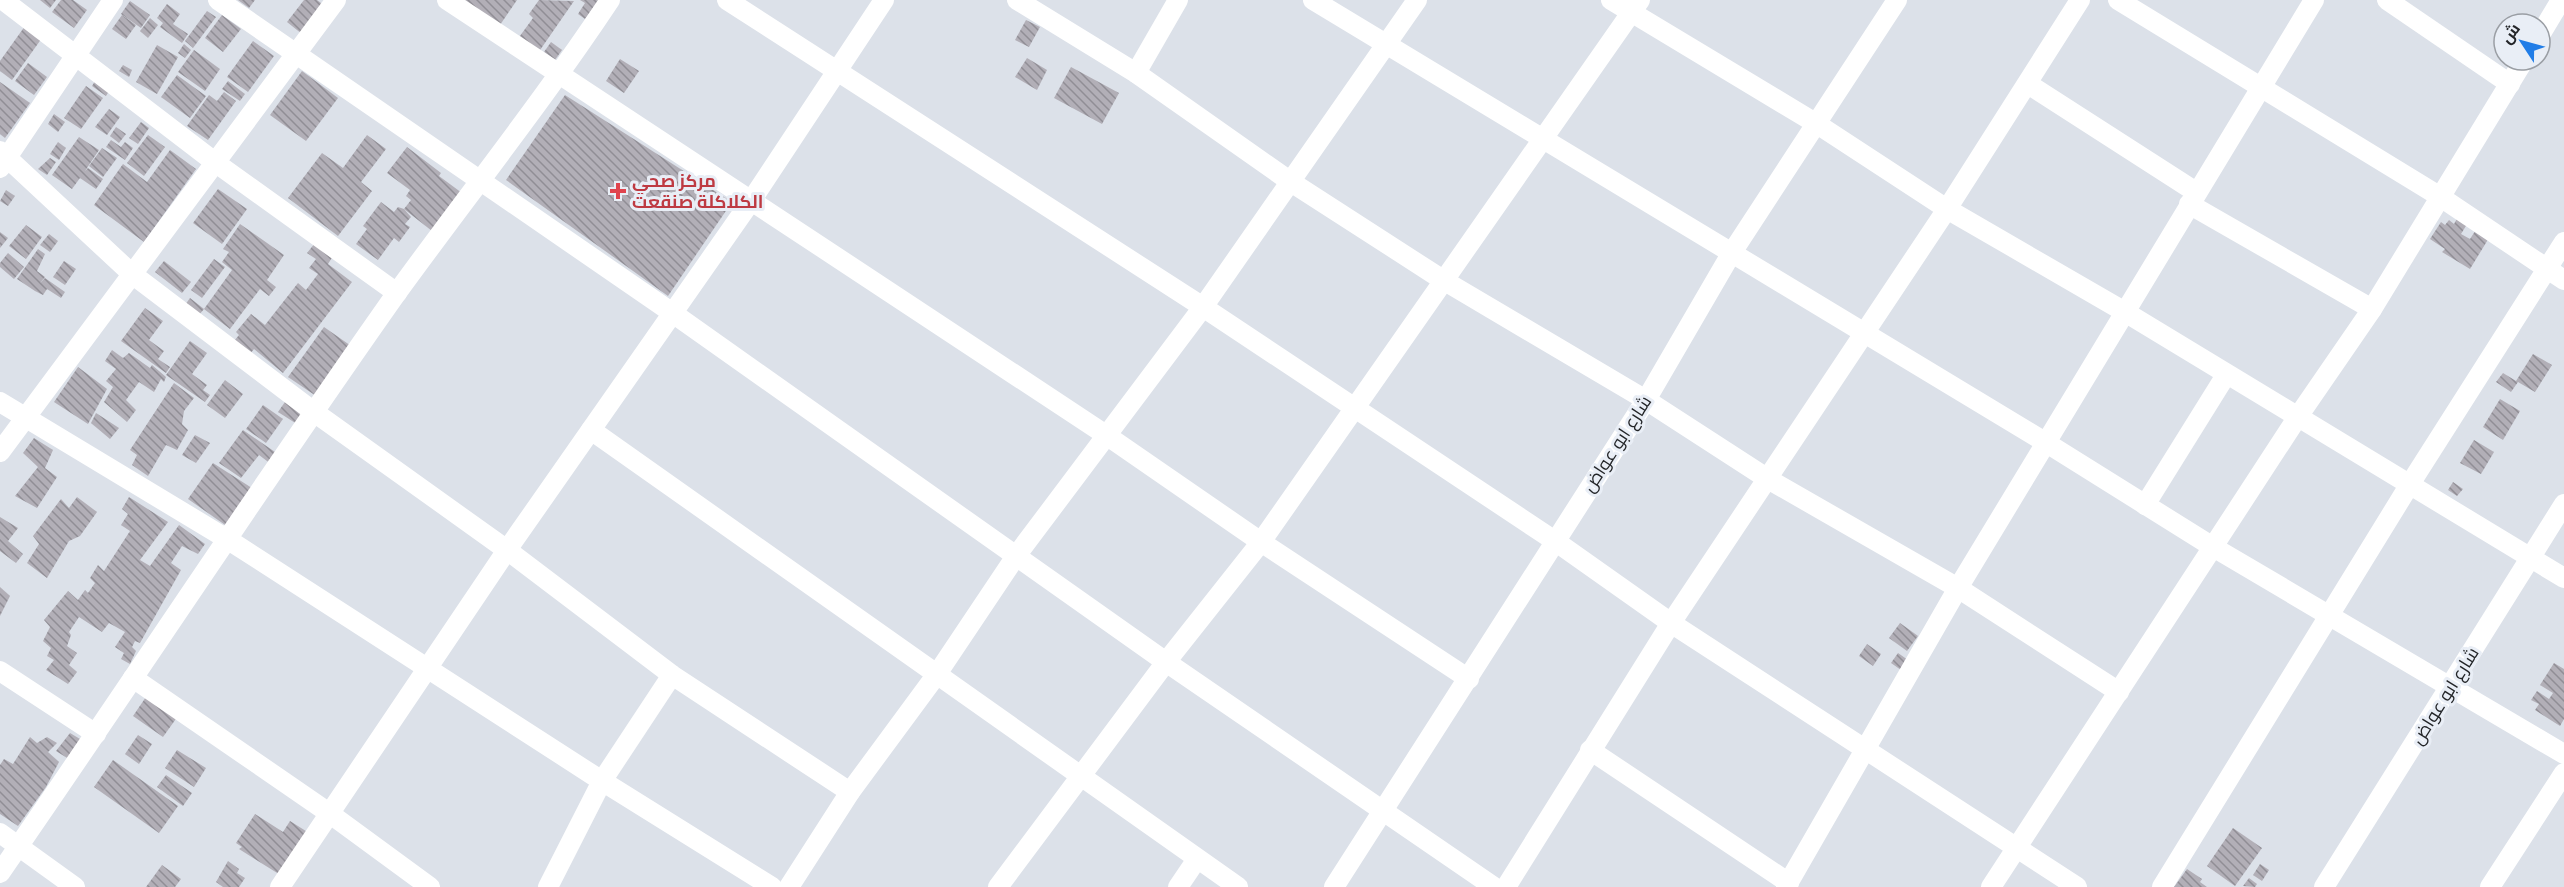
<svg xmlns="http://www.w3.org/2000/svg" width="2564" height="887" viewBox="0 0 2564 887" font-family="'Fira Sans Condensed',Cairo,sans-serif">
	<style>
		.building { fill: url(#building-back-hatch) }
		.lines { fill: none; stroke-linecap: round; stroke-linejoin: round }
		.minor { stroke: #fff; stroke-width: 20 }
		.health-dot { fill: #e0444e; stroke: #e9eef6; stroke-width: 2 }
		.labels { text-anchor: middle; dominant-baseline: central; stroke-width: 6; stroke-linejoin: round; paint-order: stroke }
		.health-label { font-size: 18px; font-weight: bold; fill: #be3a42; stroke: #e9eef6; text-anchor: start }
		.street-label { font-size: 18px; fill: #232528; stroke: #e9eef6 }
	</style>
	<defs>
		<pattern id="building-back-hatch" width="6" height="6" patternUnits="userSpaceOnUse" patternTransform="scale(1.5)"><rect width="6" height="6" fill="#b2afb7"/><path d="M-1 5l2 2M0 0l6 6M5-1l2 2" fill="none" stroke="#908e95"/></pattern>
	</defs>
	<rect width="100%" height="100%" fill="#dce1e9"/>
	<!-- building -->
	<g class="building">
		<path d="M40,0H56L50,8Z"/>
		<path d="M61,0H73L87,10L74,28L52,12Z"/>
		<path d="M238,0H255L249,8Z"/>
		<path d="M304,0H317L329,9L307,38L287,22Z"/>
		<path d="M455,0H517L500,25Z"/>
		<path d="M539,0L574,1L538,53L517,40L533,18L529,14Z"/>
		<path d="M580,0H599L585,19L578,14L585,3Z"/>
		<path d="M130,1L150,15L141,28L121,14Z"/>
		<path d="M167,4L180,14L173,24L188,34L182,43L160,27L163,23L157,18Z"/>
		<path d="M207,11L216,17L193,48L185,41Z"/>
		<path d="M122,15L136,25L126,39L112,29Z"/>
		<path d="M222,15L241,29L223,52L205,38Z"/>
		<path d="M150,18L158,25L148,38L140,31Z"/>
		<path d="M1026,20L1040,27L1029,47L1015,40Z"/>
		<path d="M25,26L42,38L12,80L0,71V61Z"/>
		<path d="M253,41L274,56L248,92L227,77Z"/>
		<path d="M551,42L562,50L555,60L544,52Z"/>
		<path d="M184,44L191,50L185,58L178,53Z"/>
		<path d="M157,45L178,57L157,94L136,82Z"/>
		<path d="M194,50L220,69L205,91L178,72Z"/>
		<path d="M1027,58L1047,70L1037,90L1015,77Z"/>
		<path d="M620,59L639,71L624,93L606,81Z"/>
		<path d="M28,63L47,77L34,95L15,81Z"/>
		<path d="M123,65L132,70L129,77L119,71Z"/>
		<path d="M1071,67L1119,93L1102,124L1054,98Z"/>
		<path d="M302,71L338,98L306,141L270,115Z"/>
		<path d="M177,75L206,96L190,118L161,97Z"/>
		<path d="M97,78L111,88L106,96L92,86Z"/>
		<path d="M228,81L245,94L240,101L222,89Z"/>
		<path d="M0,82L30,103L5,138L0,134Z"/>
		<path d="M86,86L103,98L81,129L64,118Z"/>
		<path d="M224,92L236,101L208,140L187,126L209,95L217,101Z"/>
		<path d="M565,95L732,202L668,296L506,180Z"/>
		<path d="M109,109L120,117L107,135L95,127Z"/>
		<path d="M54,114L65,122L58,132L48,124Z"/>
		<path d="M141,122L149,128L138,144L129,138Z"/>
		<path d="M116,127L126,134L119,143L110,136Z"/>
		<path d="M148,135L165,147L144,176L127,163Z"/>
		<path d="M367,135L386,149L361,182L372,191L338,236L288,198L322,153L343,168Z"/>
		<path d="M79,137L99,150L85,171L88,168L103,179L96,189L80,178L72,189L52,175Z"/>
		<path d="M111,140L121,147L125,142L133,148L125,160L106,147Z"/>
		<path d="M58,142L66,148L59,160L50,154Z"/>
		<path d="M407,147L441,173L439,176L462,193L432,231L404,209L411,200L406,196L410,190L387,173Z"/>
		<path d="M102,148L117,158L103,177L89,166Z"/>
		<path d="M170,150L196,169L144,242L94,205L123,164L147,182Z"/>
		<path d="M50,158L56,162L47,175L38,169Z"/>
		<path d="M218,189L247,209L222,244L193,223Z"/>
		<path d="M6,190L15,196L8,206L0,201Z"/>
		<path d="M381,202L394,212L398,207L404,209L411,217L405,224L410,227L399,242L394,238L378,260L356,244L367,229L363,226Z"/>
		<path d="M2459,215L2469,221L2461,234L2470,239L2479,225L2492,233L2470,269L2442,252L2445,249L2430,239L2441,222L2445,225L2449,220L2454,224Z"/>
		<path d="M240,224L284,255L267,280L276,287L269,296L260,289L230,329L204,309L232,270L222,262L229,252L223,249Z"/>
		<path d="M26,225L42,237L26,259L9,246Z"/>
		<path d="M0,232L8,238L0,248Z"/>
		<path d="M49,234L58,241L50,252L40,245Z"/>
		<path d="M315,243L333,256L328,264L352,282L283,373L254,349L250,354L234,341L239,335L236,332L251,314L265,325L298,283L306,290L318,274L309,268L316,259L307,253Z"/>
		<path d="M38,249L45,254L37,271L45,277L40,283L45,278L65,292L61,298L47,289L43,295L35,291L17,279Z"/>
		<path d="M8,253L24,267L14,279L0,267V263Z"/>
		<path d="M214,259L225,267L202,298L191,290Z"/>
		<path d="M64,261L76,269L65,285L53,277Z"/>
		<path d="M164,261L191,282L182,293L155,272Z"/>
		<path d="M190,298L204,309L199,315L185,305Z"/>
		<path d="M145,308L163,321L149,340L164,351L158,359L170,367L166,373L121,341Z"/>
		<path d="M324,327L354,348L319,398L288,377Z"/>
		<path d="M190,341L207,353L192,374L207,385L203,390L210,395L205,402L166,375Z"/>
		<path d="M112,350L123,358L129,353L150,368L152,365L166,377L164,382L161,379L154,392L139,382L126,400L136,410L127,422L104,402L113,387L106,381L116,369L105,361Z"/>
		<path d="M2533,354L2552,365L2535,392L2518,382L2511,392L2496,382L2503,373L2516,381Z"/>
		<path d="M78,367L107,389L88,424L54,402Z"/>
		<path d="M225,380L243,394L225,418L207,405Z"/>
		<path d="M174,383L194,398L184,411L182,424L188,430L177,450L166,445L148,476L132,465L137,455L130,450Z"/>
		<path d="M287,399L308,413L300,426L278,412Z"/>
		<path d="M2500,399L2520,411L2503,440L2483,427Z"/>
		<path d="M263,405L283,419L266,443L246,429Z"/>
		<path d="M96,413L119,428L110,439L91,423Z"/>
		<path d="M243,430L278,454L271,464L259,455L241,478L219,463Z"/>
		<path d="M195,435L210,443L196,463L182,455Z"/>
		<path d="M34,438L53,450L45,468L57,477L37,508L15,496L38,467L23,453Z"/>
		<path d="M2474,440L2494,452L2481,474L2460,463Z"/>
		<path d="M213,463L255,490L228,527L188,499Z"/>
		<path d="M2453,482L2463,489L2457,496L2448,490Z"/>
		<path d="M77,497L97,512L80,536L69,541L47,578L27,563L39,544L33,536L61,499L69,508Z"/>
		<path d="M129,497L168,522L140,560L150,566L179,525L205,544L198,554L182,546L171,563L181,570L140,643L135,641L132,647L136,651L130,664L121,659L124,653L115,647L125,632L109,623L102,632L79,617L69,632L71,635L67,646L77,653L69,665L77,672L68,684L46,670L54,660L47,656L51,648L43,641L50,627L44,620L68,591L78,600L85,590L88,593L95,583L90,578L98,565L104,571L130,531L121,525L128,514L122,509Z"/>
		<path d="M0,517L18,528L8,541L23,554L16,563L0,551Z"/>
		<path d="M0,587L10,596L0,616Z"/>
		<path d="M1900,623L1918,636L1907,651L1889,638Z"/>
		<path d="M1867,644L1881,654L1873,666L1859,656Z"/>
		<path d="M1898,653L1908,660L1901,670L1891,663Z"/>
		<path d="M2554,663L2564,669V719L2560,726L2535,710L2539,704L2531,700L2537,691L2549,699L2553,693L2540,685Z"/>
		<path d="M148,694L178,716L163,737L133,716Z"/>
		<path d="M70,733L85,742L72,761L56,751Z"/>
		<path d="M138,735L152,744L139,764L125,754Z"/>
		<path d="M30,737L37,743L47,737L57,743L48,752L59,762L46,787L18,826L0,814V765L4,759L13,764Z"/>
		<path d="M177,750L206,768L194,787L165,768Z"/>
		<path d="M113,760L178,806L159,833L94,787Z"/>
		<path d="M166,775L192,793L183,806L157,787Z"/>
		<path d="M255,814L283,832L290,821L309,833L282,876L239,849L242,847L236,843Z"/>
		<path d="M2233,828L2262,848L2235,886L2207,866Z"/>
		<path d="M228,861L239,869L237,873L245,878L239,887H223L216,882Z"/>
		<path d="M2260,864L2269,870L2262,881L2253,875Z"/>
		<path d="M162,865L181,879L175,887H146Z"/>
		<path d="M2187,869L2202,879L2200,882L2207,887H2174Z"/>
		<path d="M2249,878L2257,884L2255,887L2243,886Z"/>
	</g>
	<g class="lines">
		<!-- minor -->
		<g class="minor">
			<path d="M3,0L216,163L397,293"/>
			<path d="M218,0L674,314L1166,662L1494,887"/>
			<path d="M447,0L1106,435L1261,542L1469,679"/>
			<path d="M727,0L1203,307L1555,541L1671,623L2077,887"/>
			<path d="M1017,0L1136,73L1291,182L1443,280L1646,400L1768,479L1958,588L2119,692"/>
			<path d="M1313,0L2045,442L2213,547L2564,754"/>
			<path d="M1611,0L1817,124L1947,209L2125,312L2564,578"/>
			<path d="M2118,0L2439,196L2564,280"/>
			<path d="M2387,0L2510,84"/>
			<path d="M2540,35L2561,0"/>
			<path d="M1136,73L1178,0"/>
			<path d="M2028,84L2196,192"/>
			<path d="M0,151L132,274L314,412L507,550L672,675L850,792"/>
			<path d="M0,168L113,0"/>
			<path d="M2189,204L2372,309"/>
			<path d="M0,402L227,539L602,781L772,887"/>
			<path d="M591,430L1238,887"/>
			<path d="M0,452L336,0"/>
			<path d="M2145,505L2226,375"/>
			<path d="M0,671L96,734"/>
			<path d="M133,678L329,813L430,887"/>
			<path d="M1590,750L1789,883"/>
			<path d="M0,833L75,887"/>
			<path d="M0,873C133,681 261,485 396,294C467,196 543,101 610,0"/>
			<path d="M280,887L507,550L751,201L884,0"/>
			<path d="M548,887L602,781L672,675"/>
			<path d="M789,887L850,792L937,674L1016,556L1203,307L1417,0"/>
			<path d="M998,887L1166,662L1261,542L1640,0"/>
			<path d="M1178,887L1197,859"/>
			<path d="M1334,887L1646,400L1731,254L1897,0"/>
			<path d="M1506,887L1671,623L1947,209L2080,0"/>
			<path d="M1786,887L1958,588L2314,0"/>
			<path d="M1991,887L2297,418L2372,309L2524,60"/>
			<path d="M2162,887L2410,484L2564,242"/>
			<path d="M2324,887L2564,504"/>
			<path d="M2490,887L2564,773"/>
		</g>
	</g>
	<!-- markers -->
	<path class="health-dot" d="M615 182h6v6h6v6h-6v6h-6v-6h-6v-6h6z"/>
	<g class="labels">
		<!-- health labels -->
		<g class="health-label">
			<text x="632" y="181">مركز صحي<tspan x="632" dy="21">الكلاكلة صنقعت</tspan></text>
		</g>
		<!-- street labels -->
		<g class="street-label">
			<text transform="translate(1617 444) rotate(-57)">شارع ابو عواض</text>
			<text transform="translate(2445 696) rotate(-58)">شارع ابو عواض</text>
		</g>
	</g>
	<!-- north arrow -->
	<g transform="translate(2522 42) rotate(306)"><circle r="28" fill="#e9eef6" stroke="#9a9ea4" stroke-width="1.5"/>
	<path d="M0-4.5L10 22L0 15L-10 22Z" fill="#217de7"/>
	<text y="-9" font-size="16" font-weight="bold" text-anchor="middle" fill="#232528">ش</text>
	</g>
</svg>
